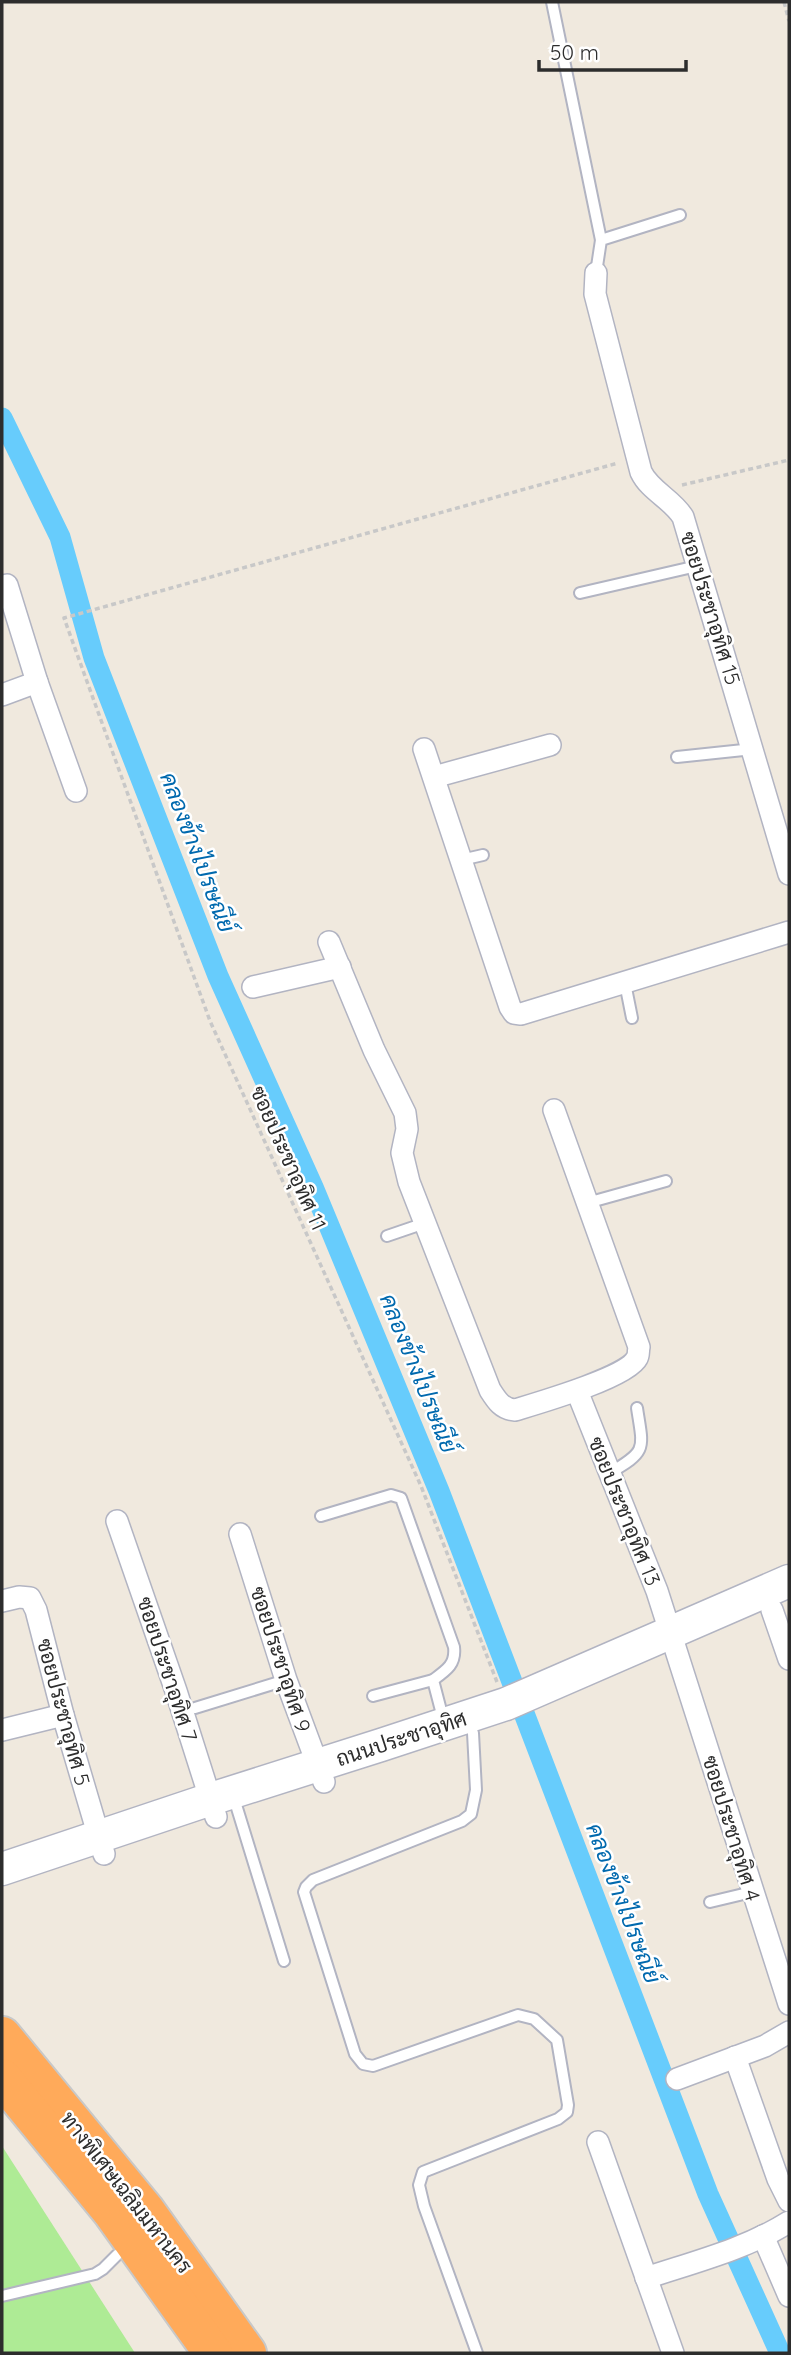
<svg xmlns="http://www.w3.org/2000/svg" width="791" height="2355" viewBox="0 0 791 2355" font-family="Quicksand,Sarabun,sans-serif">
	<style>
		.green { fill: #aeeb95 }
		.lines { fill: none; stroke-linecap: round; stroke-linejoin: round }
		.canal { stroke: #67ccfc; stroke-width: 21 }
		.lane-casing { stroke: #b2b4c2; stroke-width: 14 }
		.street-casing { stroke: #b2b4c2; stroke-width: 24 }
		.secondary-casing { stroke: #b2b4c2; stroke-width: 35 }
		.highway-casing { stroke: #c8c8c8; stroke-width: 42 }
		.path { stroke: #c8c8c8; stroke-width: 3.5; stroke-dasharray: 5 3.5; stroke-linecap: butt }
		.lane { stroke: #fff; stroke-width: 10 }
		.street { stroke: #fff; stroke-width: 21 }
		.secondary { stroke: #fff; stroke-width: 32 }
		.highway { stroke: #ffaa5a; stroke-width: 38 }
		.labels { text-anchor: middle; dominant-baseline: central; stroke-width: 5; stroke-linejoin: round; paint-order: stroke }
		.street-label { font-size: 21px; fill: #2d2d2d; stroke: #fff }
		.water-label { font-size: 23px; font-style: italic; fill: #0069ae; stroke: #fff }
	</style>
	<rect width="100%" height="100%" fill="#f0e9de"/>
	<!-- green -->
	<path class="green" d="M2,2146L135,2353H2Z"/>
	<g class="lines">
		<!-- canal -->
		<path class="canal" d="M2,418L60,537L94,658L218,976L313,1187L439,1491L708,2194L780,2353"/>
		<defs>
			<g id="lane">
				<path d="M552,2L601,240"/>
				<path d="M596,273L601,240L680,215"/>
				<path d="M580,593L697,566"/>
				<path d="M677,757L753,749"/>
				<path d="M461,860L483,855"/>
				<path d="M625,983L632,1018"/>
				<path d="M587,1203L666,1181"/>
				<path d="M387,1236L425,1223"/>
				<path d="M611,1472C648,1451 643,1448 637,1408"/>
				<path d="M321,1516L391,1495L401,1498L454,1647C456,1664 447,1670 433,1680L444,1722"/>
				<path d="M373,1696L433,1680"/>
				<path d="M195,1708L286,1680"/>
				<path d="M473,1733L476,1790L471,1814L462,1821L313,1880L306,1887L304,1892L355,2054L363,2064L373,2066L518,2015L534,2019L557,2040L568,2105L567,2112L558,2119L423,2172L419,2185L424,2206L477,2353"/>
				<path d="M233,1795L284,1961"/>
				<path d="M710,1902L752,1892"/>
				<path d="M2,2296L95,2274L103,2269L117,2255"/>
			</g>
			<g id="street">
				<path d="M596,273L595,294L641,472C650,491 672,499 683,517L789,874"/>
				<path d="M7,585L37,682L76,791"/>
				<path d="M2,695L37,682"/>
				<path d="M424,749L510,1007L514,1013L521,1014L789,932"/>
				<path d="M434,777L550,745"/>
				<path d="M329,942L374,1050L405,1113L407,1129L402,1153L409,1182L490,1390C497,1401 502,1409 515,1410C538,1403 628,1377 637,1358C639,1355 638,1351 639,1347L554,1110"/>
				<path d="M253,987L340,967"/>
				<path d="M577,1391L657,1591L789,2004"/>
				<path d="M117,1521L176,1691L216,1817"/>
				<path d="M240,1534L286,1680L324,1782"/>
				<path d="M2,1601L19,1597L30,1598L36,1610L63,1715L104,1854"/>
				<path d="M772,1610L789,1659"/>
				<path d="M2,1730L63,1715"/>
				<path d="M735,2057L778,2179L789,2201"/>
				<path d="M677,2079L765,2046L789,2032"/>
				<path d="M598,2142L673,2353"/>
				<path d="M763,2236L789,2296"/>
				<path d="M646,2278C694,2262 746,2249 789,2222"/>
			</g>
			<path id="secondary" d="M2,1869L211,1799L381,1745L506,1704L789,1581"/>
			<g id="highway">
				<path d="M2,2036L145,2210L247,2353"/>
				<path d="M2,2078L112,2212L213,2353"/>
			</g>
		</defs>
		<!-- lane casing -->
		<use href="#lane" class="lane-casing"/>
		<!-- street casing -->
		<use href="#street" class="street-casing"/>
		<!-- secondary casing -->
		<use href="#secondary" class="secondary-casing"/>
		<!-- highway casing -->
		<use href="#highway" class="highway-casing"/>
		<!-- path -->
		<g class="path">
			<path d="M784,2L789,21"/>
			<path d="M682,485L789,460"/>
			<path d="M497,1682L421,1486L210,1021L64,618L618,463"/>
		</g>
		<!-- lane -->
		<use href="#lane" class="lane"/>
		<!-- street -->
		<use href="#street" class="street"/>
		<!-- secondary -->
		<use href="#secondary" class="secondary"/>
		<!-- highway -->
		<use href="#highway" class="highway"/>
	</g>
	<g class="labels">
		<!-- street labels -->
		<g class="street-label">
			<text transform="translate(711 608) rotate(73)">ซอยประชาอุทิศ 15</text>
			<text transform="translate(289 1158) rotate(66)">ซอยประชาอุทิศ 11</text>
			<text transform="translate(625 1511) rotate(68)">ซอยประชาอุทิศ 13</text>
			<text transform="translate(281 1659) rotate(72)">ซอยประชาอุทิศ 9</text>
			<text transform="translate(168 1669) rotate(72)">ซอยประชาอุทิศ 7</text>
			<text transform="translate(64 1712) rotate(75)">ซอยประชาอุทิศ 5</text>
			<text transform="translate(401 1738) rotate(-18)">ถนนประชาอุทิศ</text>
			<text transform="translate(732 1828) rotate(73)">ซอยประชาอุทิศ 4</text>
			<text transform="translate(127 2192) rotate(52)">ทางพิเศษเฉลิมมหานคร</text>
		</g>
		<!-- water labels -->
		<g class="water-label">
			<text transform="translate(198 852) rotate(69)">คลองข้างไปรษณีย์</text>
			<text transform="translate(419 1373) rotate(68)">คลองข้างไปรษณีย์</text>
			<text transform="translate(624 1903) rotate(69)">คลองข้างไปรษณีย์</text>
		</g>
	</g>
	<!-- border -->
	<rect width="791" height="2355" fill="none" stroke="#2d2d2d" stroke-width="7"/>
	<!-- scale -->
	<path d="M539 60v10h147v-10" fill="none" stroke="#2d2d2d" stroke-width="3.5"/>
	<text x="550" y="60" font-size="21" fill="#2d2d2d" stroke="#ffffff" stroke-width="5" paint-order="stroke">50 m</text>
</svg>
